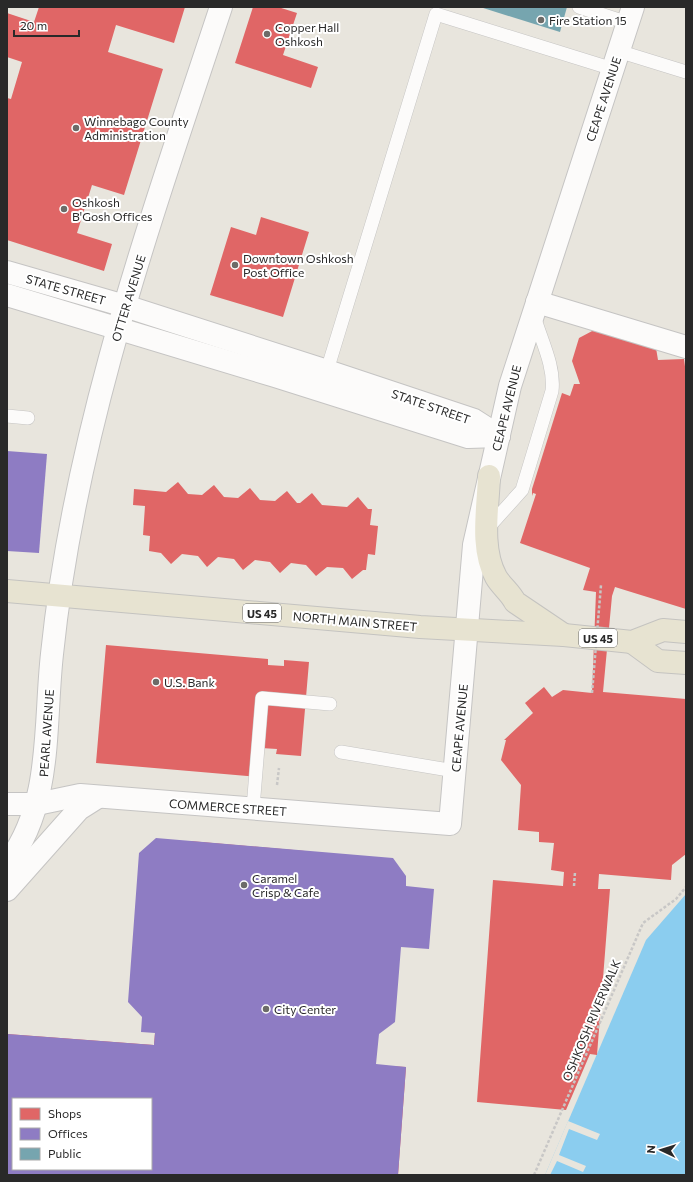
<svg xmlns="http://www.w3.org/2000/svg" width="693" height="1182" viewBox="0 0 693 1182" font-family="Commissioner,sans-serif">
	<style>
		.water { fill: #8bcdef }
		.pier { fill: #e8e5dd }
		.shops { fill: #e06666; fill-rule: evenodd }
		.offices { fill: #8e7cc3; fill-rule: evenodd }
		.public { fill: #76a5af }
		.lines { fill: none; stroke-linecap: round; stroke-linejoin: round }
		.service-casing { stroke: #c5c4c3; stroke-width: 14 }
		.minor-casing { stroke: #c5c4c3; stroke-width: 24 }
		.tertiary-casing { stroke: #c5c4c3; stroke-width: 24 }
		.primary-casing { stroke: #c4c3c0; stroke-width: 24 }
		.path { stroke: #c8c7c6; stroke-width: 2.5; stroke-dasharray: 3 2; stroke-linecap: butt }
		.service { stroke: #fcfbfa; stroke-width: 13 }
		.minor { stroke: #fcfbfa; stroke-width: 22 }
		.tertiary { stroke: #fcfbfa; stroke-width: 22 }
		.primary { stroke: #e7e3d1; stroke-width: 22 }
		.path-bridge { stroke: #c8c7c6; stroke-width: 2.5; stroke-dasharray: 3 2; stroke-linecap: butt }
		.poi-dot { fill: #6c6b68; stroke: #fff; stroke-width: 1.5 }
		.labels { text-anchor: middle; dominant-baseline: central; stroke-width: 4; stroke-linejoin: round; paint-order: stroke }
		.shield { fill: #fff; stroke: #696969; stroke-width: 1 }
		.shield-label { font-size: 11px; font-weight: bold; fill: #292929 }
		.poi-label { font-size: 12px; fill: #292929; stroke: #fff; text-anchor: start }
		.street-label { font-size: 12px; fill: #292929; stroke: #fff }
	</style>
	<rect width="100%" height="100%" fill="#e8e5dd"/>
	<!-- water -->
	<path class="water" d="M686,894V1175H545L646,940Z"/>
	<!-- pier -->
	<path class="pier" d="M568,1121L600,1134L597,1140L569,1129L559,1155L586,1166L583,1172L557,1161L550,1175H545Z"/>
	<!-- shops -->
	<g class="shops">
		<path d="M39,7H185L174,43L116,25L108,52L163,69L124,195L92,185L77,233L112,244L104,271L7,240V98L11,99L22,62L7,57V13L34,22Z"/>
		<path d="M253,7H278L297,13L283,55L318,67L311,88L235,63Z"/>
		<path d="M261,217L309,232L283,317L210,295L231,227L256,235Z"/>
		<path d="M596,329L656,348L658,360L684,359L686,374V609L615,587L612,596L603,692L686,699V854L672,865L671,880L599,874L598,889H610L597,1055L590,1054L566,1110L477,1102L493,880L563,886L564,872L551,870L554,843L539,842V832L518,830L521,785L501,760L506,740H504L533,713L525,703L544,687L552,697L563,690L592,693L596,592L583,590L590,568L520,543L536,494L533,493L532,496V489L562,393L570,396L574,384H580L572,361L579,338Z"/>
		<path d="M178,482L188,494L202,495L214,485L224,497L238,498L250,488L260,500L275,501L287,491L297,503H300L312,493L322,505L347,507L358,497L368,509H372L370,525L378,526L375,555L368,554L366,570H363L352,579L343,568L327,567L316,576L306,565L291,563L280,573L270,562L255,560L243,570L234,559L218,557L207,567L198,556L182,554L171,564L161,553L149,551L150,536L143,535L145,506L133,505L134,489L166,492Z"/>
		<path d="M106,645L268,659V665L284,666V660L309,662L301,756L276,754L277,749L261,748L259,777L96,763Z"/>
		<path d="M190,841L305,851L300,929L182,919Z"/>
		<path d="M155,1033L354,1047L353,1064L406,1067L398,1175H278L285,1087L257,1085V1082L238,1081L231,1175H7V1034L154,1045ZM13,1099H151V1169H13Z"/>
	</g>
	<!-- offices -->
	<g class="offices">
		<path d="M7,451L47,454L39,553L7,551Z"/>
		<path d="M156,838L393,858L406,876V886L434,889L429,949L401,947L395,1022L379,1034L376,1064L406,1067L398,1175H7V1034L154,1045L155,1033L141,1032L142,1017L128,1002L139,853ZM13,1099H151V1169H13Z"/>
	</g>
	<!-- public -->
	<path class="public" d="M480,7H567L560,32Z"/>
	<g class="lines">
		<defs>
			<g id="service">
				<path d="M579,7L628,23"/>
				<path d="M618,51L686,72"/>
				<path d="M325,377L436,14L613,69"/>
				<path d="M7,416L28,418"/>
				<path d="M487,529L522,490L552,391C555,366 541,340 534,316"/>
				<path d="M341,752L455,771"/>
				<path d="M253,808L262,698L330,704"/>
			</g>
			<g id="minor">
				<path d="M7,272L125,306L327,371L474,420L499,436"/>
				<path d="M7,295L275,376L468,437L499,436"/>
				<path d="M537,302L686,347"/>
				<path d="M7,804H37"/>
			</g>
			<g id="tertiary">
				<path d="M37,804L80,795L450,824L474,545L510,386L633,7"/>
				<path d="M7,864C53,804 44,726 52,654C75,430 151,219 221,7"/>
				<path d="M7,890L79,809L98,797"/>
			</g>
			<g id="primary">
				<path d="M489,476C488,508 480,548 496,577C501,586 510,592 515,602L564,635"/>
				<path d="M7,591L420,627L564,635L632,642L663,630L686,632"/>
				<path d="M632,642L658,661L686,663"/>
			</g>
		</defs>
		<!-- service casing -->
		<use href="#service" class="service-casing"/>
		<!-- minor casing -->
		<use href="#minor" class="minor-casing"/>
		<!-- tertiary casing -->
		<use href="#tertiary" class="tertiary-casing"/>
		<!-- primary casing -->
		<use href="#primary" class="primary-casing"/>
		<!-- path -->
		<g class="path">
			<path d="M277,785L279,768"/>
			<path d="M574,886L575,872"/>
			<path d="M534,1175L643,923L676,899L686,887"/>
		</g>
		<!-- service -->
		<use href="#service" class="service"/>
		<!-- minor -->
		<use href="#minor" class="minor"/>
		<!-- tertiary -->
		<use href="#tertiary" class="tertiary"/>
		<!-- primary -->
		<use href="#primary" class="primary"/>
		<!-- path-bridge -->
		<path class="path-bridge" d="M592,693L601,585"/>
	</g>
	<!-- markers -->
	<g class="poi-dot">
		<circle cx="541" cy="20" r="4"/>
		<circle cx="267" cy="34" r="4"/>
		<circle cx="76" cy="128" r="4"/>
		<circle cx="64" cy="209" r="4"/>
		<circle cx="235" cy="265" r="4"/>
		<circle cx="156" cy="682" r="4"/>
		<circle cx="244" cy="885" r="4"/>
		<circle cx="266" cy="1009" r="4"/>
	</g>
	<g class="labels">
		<!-- shield labels -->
		<g class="shield">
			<rect x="243" y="604" width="38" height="18" rx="3"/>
			<rect x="579" y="629" width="38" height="18" rx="3"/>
		</g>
		<g class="shield-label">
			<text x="262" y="613">US 45</text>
			<text x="598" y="638">US 45</text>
		</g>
		<!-- poi labels -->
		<g class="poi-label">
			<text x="549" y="20">Fire Station 15</text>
			<text x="275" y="27">Copper Hall<tspan x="275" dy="14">Oshkosh</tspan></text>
			<text x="84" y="121">Winnebago County<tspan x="84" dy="14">Administration</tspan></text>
			<text x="72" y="202">Oshkosh<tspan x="72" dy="14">B'Gosh Offices</tspan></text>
			<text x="243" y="258">Downtown Oshkosh<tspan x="243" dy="14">Post Office</tspan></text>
			<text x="164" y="682">U.S. Bank</text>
			<text x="252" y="878">Caramel<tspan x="252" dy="14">Crisp &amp; Cafe</tspan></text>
			<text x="274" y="1009">City Center</text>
		</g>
		<!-- street labels -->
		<g class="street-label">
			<text transform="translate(603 99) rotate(-72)">CEAPE AVENUE</text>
			<text transform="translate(66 289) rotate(16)">STATE STREET</text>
			<text transform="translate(128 298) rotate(-73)">OTTER AVENUE</text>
			<text transform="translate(431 406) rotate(19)">STATE STREET</text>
			<text transform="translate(506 408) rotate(-76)">CEAPE AVENUE</text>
			<text transform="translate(355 621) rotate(5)">NORTH MAIN STREET</text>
			<text transform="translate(459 728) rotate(-85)">CEAPE AVENUE</text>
			<text transform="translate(46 733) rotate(-86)">PEARL AVENUE</text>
			<text transform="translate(228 807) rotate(4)">COMMERCE STREET</text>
			<text transform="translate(591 1020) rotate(-67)">OSHKOSH RIVERWALK</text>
		</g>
	</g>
	<!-- border -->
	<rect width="693" height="1182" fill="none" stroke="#292929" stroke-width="16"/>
	<!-- legend -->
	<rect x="12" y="1098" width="140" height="72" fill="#ffffff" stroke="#a9a9a9"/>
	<rect x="20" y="1108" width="20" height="12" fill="#e06666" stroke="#a9a9a9"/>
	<text x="48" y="1118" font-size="12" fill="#292929">Shops</text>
	<rect x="20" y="1128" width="20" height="12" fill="#8e7cc3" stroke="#a9a9a9"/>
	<text x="48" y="1138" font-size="12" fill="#292929">Offices</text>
	<rect x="20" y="1148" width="20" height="12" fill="#76a5af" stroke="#a9a9a9"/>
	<text x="48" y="1158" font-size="12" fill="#292929">Public</text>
	<!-- north arrow -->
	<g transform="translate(661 1150) rotate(274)" stroke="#ffffff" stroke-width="3" paint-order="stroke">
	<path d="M0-3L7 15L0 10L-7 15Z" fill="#292929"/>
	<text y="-6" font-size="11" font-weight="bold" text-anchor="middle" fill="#292929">N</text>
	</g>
	<!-- scale -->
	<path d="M14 30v6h65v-6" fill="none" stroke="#292929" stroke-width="2"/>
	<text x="20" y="30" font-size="12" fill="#292929" stroke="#ffffff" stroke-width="3" paint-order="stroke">20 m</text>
</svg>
